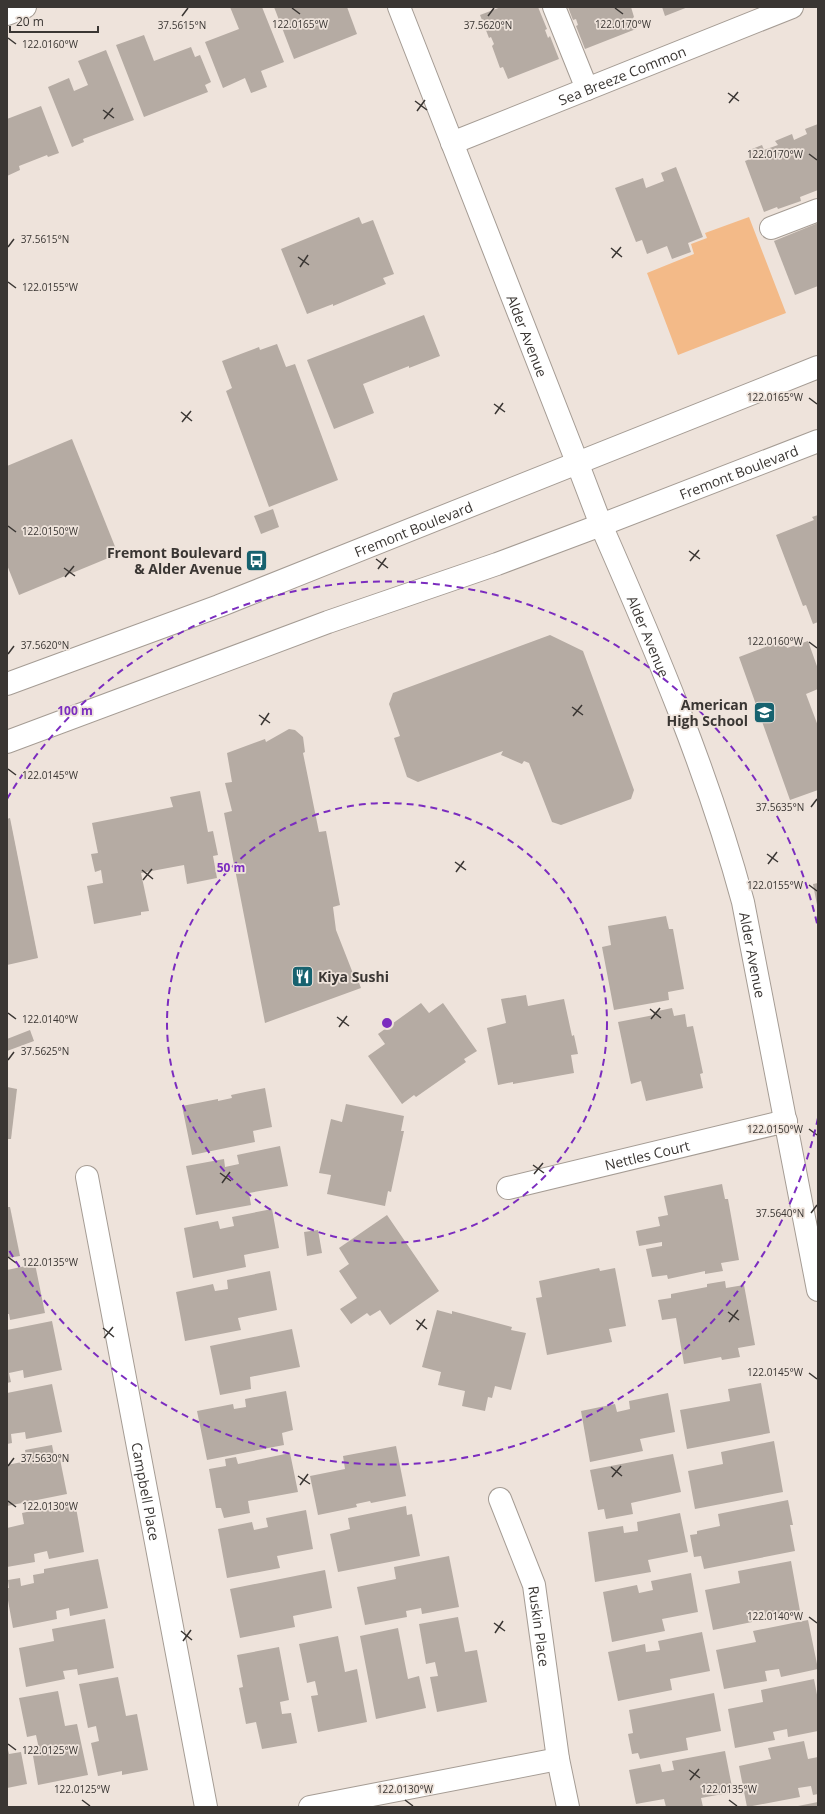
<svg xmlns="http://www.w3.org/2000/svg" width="825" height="1814" viewBox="0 0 825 1814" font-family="'Open Sans',sans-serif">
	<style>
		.green { fill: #f3ba88 }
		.building { fill: #b5aba3 }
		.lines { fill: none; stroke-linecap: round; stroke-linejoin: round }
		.minor-casing { stroke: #a59c94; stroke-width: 24 }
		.tertiary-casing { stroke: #a59c94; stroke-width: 24 }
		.primary-casing { stroke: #a59c94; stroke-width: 24 }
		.minor { stroke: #fff; stroke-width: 22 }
		.tertiary { stroke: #fff; stroke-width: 22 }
		.primary { stroke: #fff; stroke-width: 22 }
		.ticks { fill: none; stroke: #3a3633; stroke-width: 1.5 }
		.ring { fill: none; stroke: #7b2cbf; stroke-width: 2; stroke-dasharray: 7 5 }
		.labels { text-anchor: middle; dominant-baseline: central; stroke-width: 3.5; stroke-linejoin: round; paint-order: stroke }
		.street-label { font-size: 14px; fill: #3a3633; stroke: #eee3db }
		.poi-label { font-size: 14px; font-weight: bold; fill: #3a3633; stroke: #eee3db; text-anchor: end }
		.ticks-label { font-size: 10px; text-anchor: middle; fill: #3a3633; stroke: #eee3db; stroke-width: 3.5; stroke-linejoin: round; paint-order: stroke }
		.centre { fill: #7b2cbf; stroke: #eee3db; stroke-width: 2 }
		.ring-label { font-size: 12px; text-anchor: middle; font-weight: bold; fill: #7b2cbf; stroke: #eee3db; stroke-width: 3.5; stroke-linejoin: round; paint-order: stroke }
	</style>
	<rect width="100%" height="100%" fill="#eee3db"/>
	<!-- green -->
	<path class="green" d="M749,217L786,313L678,355L647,273L694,254L691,244L707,238L705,233Z"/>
	<!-- building -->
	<g class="building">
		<path d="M230,7H262L284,62L261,71L267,87L251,93L245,78L223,88L205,42L239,29Z"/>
		<path d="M274,7H347L357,34L294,59Z"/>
		<path d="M501,7H538L547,29L545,30L548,38L550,36L559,59L508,79L503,67L500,68L492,46L494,44L491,37L489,38L480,15Z"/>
		<path d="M568,7H631L634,17L632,19L636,29L585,49L576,26L578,25L576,19L573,20Z"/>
		<path d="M662,7H688L665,16Z"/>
		<path d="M144,35L154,61L191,47L195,57L200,55L211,82L205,85L208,92L144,117L116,45Z"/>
		<path d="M106,50L134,120L83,139L84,142L72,147L48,87L69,78L74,91L88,85L78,61Z"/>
		<path d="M41,106L59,153L48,157L47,155L19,166L20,170L7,176V119Z"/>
		<path d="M818,124V190L800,197L801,201L778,209L777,207L764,212L745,161L750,159L747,151L762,145L764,150L778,145L775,141L792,134L794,140L807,134L805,129Z"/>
		<path d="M676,167L703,237L688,243L691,252L672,259L667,246L647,254L642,240L636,242L615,188L643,178L646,188L664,181L661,173Z"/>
		<path d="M359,217L362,224L373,220L394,274L383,278L386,284L333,306V304L307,314L281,249Z"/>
		<path d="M818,223V286L795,295L774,241Z"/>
		<path d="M424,315L440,356L409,368V366L363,384L374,413L334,429L307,360Z"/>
		<path d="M277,344L286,367L295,364L338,480L269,507L226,391L232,388L222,361L259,347L260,350Z"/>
		<path d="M72,439L118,554L19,595L7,565V466Z"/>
		<path d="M273,509L279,527L261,534L254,516Z"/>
		<path d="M818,515V622L813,624L806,605L803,606L776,535L814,520L812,517Z"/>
		<path d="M550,635L583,651L634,790L631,799L561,825L552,822L529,763L524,761L522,764L501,755L503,751L418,782L407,777L394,738L400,736L389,704L393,693Z"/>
		<path d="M784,640L787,648L808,641L818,669V689L806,694L818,726V790L790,800L739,657Z"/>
		<path d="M289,729L295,730L303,737L305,752L303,753L319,832L326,831L340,905L333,907L336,930L354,976L356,975L361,988L265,1023L224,813L232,811L225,783L232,782L227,753L265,739L266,742Z"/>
		<path d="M200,791L208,832L213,831L218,855L213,856L217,878L187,884L184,865L141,873L149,911L141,912V915L94,924L87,886L103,883L101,870L95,872L91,854L98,853L92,823L173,807L170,797Z"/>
		<path d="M10,818L38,958L7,965V819Z"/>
		<path d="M818,883V905H817L813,884Z"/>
		<path d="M666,916L669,929H673L684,989L668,992L669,1000L614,1010L602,947L611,945L608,926Z"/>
		<path d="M526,995L528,1006L564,999L572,1036L574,1035L578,1054L571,1055L574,1073L513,1084V1082L498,1085L487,1028L506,1023L501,999Z"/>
		<path d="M421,1003L429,1013L443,1003L477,1051L464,1059L466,1062L416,1097L414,1095L402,1104L368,1056L385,1044L378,1034Z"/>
		<path d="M672,1008L674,1016L685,1014L687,1027L693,1026L703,1073L700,1074L703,1088L646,1101L641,1081L631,1084L618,1022L654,1015L653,1012Z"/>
		<path d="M30,1030L34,1041L7,1051V1039Z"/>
		<path d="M7,1087L17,1089L11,1139H7Z"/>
		<path d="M265,1088L272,1127L253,1131L255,1142L192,1155L182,1106L218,1099V1101L232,1098L231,1095Z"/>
		<path d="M346,1104L404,1116L401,1131H404L391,1192L388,1191L385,1206L327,1194L331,1175L319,1173L331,1119L342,1122Z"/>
		<path d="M280,1146L288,1186L249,1193L251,1205L196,1215L186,1166L224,1159L225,1167L239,1164L237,1155Z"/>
		<path d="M722,1184L725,1199H728L739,1260L721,1263L723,1271L705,1274V1271L668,1279L667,1275L652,1277L646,1249L662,1246V1242L639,1246L636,1231L660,1226L658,1217L668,1215L664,1196Z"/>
		<path d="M7,1207H10L20,1256L7,1258Z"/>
		<path d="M272,1209L279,1248L244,1255L246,1267L193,1278L184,1228L218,1221L220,1229L234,1226L232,1217Z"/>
		<path d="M387,1215L439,1291L390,1325L380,1310L370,1316L367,1313L351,1324L340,1309L357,1298L339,1271L349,1264L339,1248Z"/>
		<path d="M318,1230L322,1253L307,1256L304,1232Z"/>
		<path d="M35,1264L45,1313L10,1320L9,1314H7V1270Z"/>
		<path d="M599,1268L600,1271L615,1268L626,1326L609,1329L612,1342L547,1355L536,1298L542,1297L539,1281Z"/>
		<path d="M270,1271L277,1310L238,1318L241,1330L185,1341L176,1292L213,1284L215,1291L228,1289L227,1280Z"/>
		<path d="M725,1281L726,1288L744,1285L755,1345L738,1348L740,1357L722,1360L721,1357L684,1364L676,1318L662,1320L658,1300L671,1298V1294L707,1287V1284Z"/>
		<path d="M437,1310L452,1314V1311L512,1327L511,1330L526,1333L511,1390L495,1386L492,1398L488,1397L485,1411L462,1406L465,1391L438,1385L441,1372L422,1367Z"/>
		<path d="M52,1321L62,1370L24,1378L23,1370L9,1373L11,1382L7,1383V1330Z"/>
		<path d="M292,1329L300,1367L250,1377L251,1389L220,1395L210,1346Z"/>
		<path d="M761,1383L770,1433L687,1449L680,1410L730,1401L728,1389Z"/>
		<path d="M52,1384L62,1432L26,1439L25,1432L11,1434L12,1443L7,1444V1393Z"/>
		<path d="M286,1391L293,1430L282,1433L284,1445L207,1460L197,1411L233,1404L234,1409L246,1407L245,1399Z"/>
		<path d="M668,1393L675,1432L640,1439L643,1451L590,1462L581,1411L615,1404L617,1412L630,1409L629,1401Z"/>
		<path d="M774,1441L783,1492L695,1509L688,1471L723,1464L721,1452Z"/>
		<path d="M52,1445L54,1455L59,1454L67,1494L7,1506V1465L27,1461L25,1450Z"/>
		<path d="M396,1446L406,1496L371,1503L370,1501L356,1504L357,1507L318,1515L310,1476L345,1469L343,1456Z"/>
		<path d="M290,1453L298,1492L248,1501L250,1513L224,1518L221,1508H216L209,1469L226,1466L225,1459L236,1457L238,1464Z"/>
		<path d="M673,1454L681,1492L631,1503L633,1514L606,1519L604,1509L598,1510L590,1470Z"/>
		<path d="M788,1500L793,1525H790L795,1551L704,1569L701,1556L694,1557L690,1535L697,1534V1531L720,1526L718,1514Z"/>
		<path d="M75,1502L84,1552L49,1559L47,1551L34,1554L35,1562L7,1567V1528L24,1524L22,1513Z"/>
		<path d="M406,1506L407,1515L412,1514L420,1556L338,1572L330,1534L350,1529L348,1518Z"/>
		<path d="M306,1510L313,1549L277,1556L280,1568L227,1578L218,1529L252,1522L254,1530L268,1527L266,1518Z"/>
		<path d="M680,1513L688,1552L648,1560L651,1572L595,1582L588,1532L623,1526L624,1533L638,1531L637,1522Z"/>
		<path d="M449,1556L459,1607L422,1614L421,1608L406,1611L407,1617L365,1625L357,1587L396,1579L394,1567Z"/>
		<path d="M98,1559L108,1608L70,1616L69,1608L56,1611L57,1619L13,1628L7,1595V1588H9L8,1580L20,1578L21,1586L34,1583L33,1575L44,1573V1569Z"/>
		<path d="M791,1561L800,1611L766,1618L764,1610L750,1613L752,1622L713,1630L705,1590L740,1583L738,1571Z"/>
		<path d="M325,1570L332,1608L293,1616L295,1627L240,1638L230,1589Z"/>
		<path d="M691,1573L698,1612L662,1619L665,1631L612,1642L603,1592L637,1585L639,1593L653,1590L651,1581Z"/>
		<path d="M458,1617L465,1652L477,1650L487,1702L437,1712L430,1677L438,1676L435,1662L426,1664L419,1624Z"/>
		<path d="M105,1619L114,1668L78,1675L77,1669L63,1671L65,1679L26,1687L19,1648L54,1641L52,1629Z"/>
		<path d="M808,1620L818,1669L781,1677L779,1669L765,1671L767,1681L724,1689L716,1650L756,1642L753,1631Z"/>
		<path d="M398,1628L408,1679L419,1676L426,1708L376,1719L360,1636Z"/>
		<path d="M702,1632L710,1671L670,1679L672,1690L618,1701L608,1652L645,1644L646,1652L660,1650L658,1641Z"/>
		<path d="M338,1636L345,1672L357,1669L367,1722L318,1732L311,1696L318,1695L315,1681L307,1683L299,1644Z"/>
		<path d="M279,1647L289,1700L280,1702L282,1714L291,1713L297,1743L262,1749L256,1722L246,1724L239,1688L243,1687L237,1655Z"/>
		<path d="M118,1677L126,1716L137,1714L148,1770L122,1775V1771L98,1776L91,1743L99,1741L96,1726L88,1728L79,1684Z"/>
		<path d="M814,1679L818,1700V1731L788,1737L787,1729L773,1732L775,1740L735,1748L728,1709L763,1702L761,1690Z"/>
		<path d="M58,1691L65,1726L77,1724L88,1775L38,1785L32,1750L39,1749L36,1735L27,1737L19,1698Z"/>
		<path d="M714,1693L721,1731L686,1738L688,1750L640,1759L638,1753L632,1754L628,1734L633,1733L629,1710Z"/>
		<path d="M804,1741L808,1759L818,1757V1794L813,1795L811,1786L798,1788L800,1797L747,1807L739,1766L771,1759L768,1748Z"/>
		<path d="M7,1746L9,1754L21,1752L27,1784L7,1788Z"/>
		<path d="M725,1751L733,1792L701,1798L703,1807H666L664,1799L636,1804L629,1770L660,1764L662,1772L674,1770L672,1761Z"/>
		<path d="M818,1802V1807H798V1806Z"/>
	</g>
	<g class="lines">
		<defs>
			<g id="minor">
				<path id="s1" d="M399,7L577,462"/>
				<path d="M554,7L587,89"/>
				<path d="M7,14L25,7"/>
				<path id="s2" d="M452,143L792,7"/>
				<path d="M771,228L818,210"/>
				<path id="s3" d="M601,525C655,648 708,772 743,902L818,1290"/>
				<path id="s4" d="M87,1177L206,1807"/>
				<path id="s5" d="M508,1188L786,1121"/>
				<path id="s6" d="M500,1499L534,1585L558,1759L568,1807"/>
				<path d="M310,1807L558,1759"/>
			</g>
			<path id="tertiary" d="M577,462L601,525"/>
			<g id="primary">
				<path id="s7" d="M7,684L219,606L818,367"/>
				<path id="s8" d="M7,742L328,622L497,564L601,525L818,441"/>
			</g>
		</defs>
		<!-- minor casing -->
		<use href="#minor" class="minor-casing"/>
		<!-- tertiary casing -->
		<use href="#tertiary" class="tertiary-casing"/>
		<!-- primary casing -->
		<use href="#primary" class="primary-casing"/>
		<!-- minor -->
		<use href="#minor" class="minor"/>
		<!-- tertiary -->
		<use href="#tertiary" class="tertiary"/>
		<!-- primary -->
		<use href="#primary" class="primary"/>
	</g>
	<!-- ticks -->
	<path class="ticks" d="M292,8L300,14M615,8L623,14M182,16L188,8M488,16L494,8M8,38L16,44M728,93L739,101M415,101L427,110M729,103L738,92M103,110L114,118M417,111L425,100M104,119L113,108M809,154L817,160M8,247L14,239M611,248L622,257M298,257L309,265M612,258L621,247M300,267L308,255M8,282L16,288M809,398L817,404M494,404L505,412M181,412L192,421M495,414L503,403M182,422L191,411M8,526L16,532M689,551L700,559M376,559L388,568M690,561L699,550M64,568L75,576M378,569L386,558M65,577L74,566M809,642L817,648M8,654L14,646M572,707L583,715M259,715L270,723M573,716L582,705M261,725L269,713M8,769L16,775M811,807L817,799M767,854L778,862M455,862L466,870M768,864L777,852M142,870L153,879M456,872L464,861M143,880L152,869M809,885L817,891M650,1009L661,1018M8,1013L16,1019M337,1017L349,1026M651,1019L660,1008M339,1027L347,1016M8,1060L14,1052M809,1129L817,1135M533,1165L544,1173M220,1173L231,1181M534,1174L543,1163M222,1183L230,1172M811,1213L817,1205M8,1257L16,1263M728,1312L739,1320M416,1320L427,1329M729,1322L738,1310M103,1328L114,1337M417,1330L425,1319M104,1338L113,1327M809,1373L817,1379M8,1466L14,1458M611,1467L622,1476M298,1476L310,1484M612,1477L621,1466M300,1485L308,1474M8,1501L16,1507M809,1617L817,1623M494,1623L505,1631M181,1631L192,1640M495,1633L503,1621M183,1641L191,1630M8,1744L16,1750M689,1770L700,1778M690,1780L699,1769M82,1800L90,1806M405,1800L413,1806M729,1800L737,1806"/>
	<!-- distance rings -->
	<g class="ring">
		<circle cx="387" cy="1023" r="220"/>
		<path d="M818 1118A441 441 0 0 1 7 1247M7 799A441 441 0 0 1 818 928"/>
	</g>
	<!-- icons -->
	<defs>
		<symbol id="bus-square" viewBox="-11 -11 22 22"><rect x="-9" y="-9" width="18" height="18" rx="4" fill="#17626f" stroke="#eee3db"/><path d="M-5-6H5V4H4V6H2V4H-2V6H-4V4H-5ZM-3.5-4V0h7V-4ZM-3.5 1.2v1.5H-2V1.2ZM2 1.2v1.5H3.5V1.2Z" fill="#fff"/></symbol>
		<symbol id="school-square" viewBox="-11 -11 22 22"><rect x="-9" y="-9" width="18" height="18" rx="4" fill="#17626f" stroke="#eee3db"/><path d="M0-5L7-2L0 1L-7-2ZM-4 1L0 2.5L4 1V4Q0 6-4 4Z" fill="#fff"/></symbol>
		<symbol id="restaurant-square" viewBox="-11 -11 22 22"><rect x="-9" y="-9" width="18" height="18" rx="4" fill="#17626f" stroke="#eee3db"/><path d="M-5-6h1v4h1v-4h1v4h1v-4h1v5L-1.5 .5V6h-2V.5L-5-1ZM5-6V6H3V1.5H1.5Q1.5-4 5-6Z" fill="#fff"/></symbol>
	</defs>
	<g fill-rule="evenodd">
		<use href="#bus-square" x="244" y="548" width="25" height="25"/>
		<use href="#school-square" x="752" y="700" width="25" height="25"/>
		<use href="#restaurant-square" x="290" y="964" width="25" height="25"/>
	</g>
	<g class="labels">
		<!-- street labels -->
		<g class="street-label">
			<text stroke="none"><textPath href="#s2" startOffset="183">Sea Breeze Common</textPath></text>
			<text stroke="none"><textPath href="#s1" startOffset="353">Alder Avenue</textPath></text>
			<text stroke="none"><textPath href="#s8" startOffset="780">Fremont Boulevard</textPath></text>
			<text stroke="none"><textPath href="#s7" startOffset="435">Fremont Boulevard</textPath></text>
			<text stroke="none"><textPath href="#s3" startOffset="121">Alder Avenue</textPath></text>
			<text stroke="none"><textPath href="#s3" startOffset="457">Alder Avenue</textPath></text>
			<text stroke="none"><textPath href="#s5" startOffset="143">Nettles Court</textPath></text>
			<text stroke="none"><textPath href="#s4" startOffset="320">Campbell Place</textPath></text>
			<text stroke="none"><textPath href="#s6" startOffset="134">Ruskin Place</textPath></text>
		</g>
		<!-- poi labels -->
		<g class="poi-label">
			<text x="242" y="552">Fremont Boulevard<tspan x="242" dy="16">&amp; Alder Avenue</tspan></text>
			<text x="748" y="704">American<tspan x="748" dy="16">High School</tspan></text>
			<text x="318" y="976" text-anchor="start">Kiya Sushi</text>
		</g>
	</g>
	<g class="ticks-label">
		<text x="300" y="28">122.0165°W</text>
		<text x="623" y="28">122.0170°W</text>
		<text x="182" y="29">37.5615°N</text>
		<text x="488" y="29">37.5620°N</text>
		<text x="50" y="48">122.0160°W</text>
		<text x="775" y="158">122.0170°W</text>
		<text x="45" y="243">37.5615°N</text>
		<text x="50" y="291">122.0155°W</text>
		<text x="775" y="401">122.0165°W</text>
		<text x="50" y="535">122.0150°W</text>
		<text x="775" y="645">122.0160°W</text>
		<text x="45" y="649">37.5620°N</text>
		<text x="50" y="779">122.0145°W</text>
		<text x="780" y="811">37.5635°N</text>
		<text x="775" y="889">122.0155°W</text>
		<text x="50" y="1023">122.0140°W</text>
		<text x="45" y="1055">37.5625°N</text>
		<text x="775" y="1133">122.0150°W</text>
		<text x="780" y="1217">37.5640°N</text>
		<text x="50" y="1266">122.0135°W</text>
		<text x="775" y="1376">122.0145°W</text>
		<text x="45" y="1462">37.5630°N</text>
		<text x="50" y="1510">122.0130°W</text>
		<text x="775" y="1620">122.0140°W</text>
		<text x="50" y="1754">122.0125°W</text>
		<text x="82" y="1793">122.0125°W</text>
		<text x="405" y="1793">122.0130°W</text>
		<text x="729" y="1793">122.0135°W</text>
	</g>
	<circle cx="387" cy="1023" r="6" class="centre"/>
	<g class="ring-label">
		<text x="75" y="715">100 m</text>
		<text x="231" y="872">50 m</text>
	</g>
	<!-- border -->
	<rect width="825" height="1814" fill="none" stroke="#3a3633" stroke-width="16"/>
	<!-- scale -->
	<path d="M10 26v6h88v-6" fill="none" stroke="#3a3633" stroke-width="2"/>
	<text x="16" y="26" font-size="12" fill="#3a3633" stroke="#eee3db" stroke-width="3" paint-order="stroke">20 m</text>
</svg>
